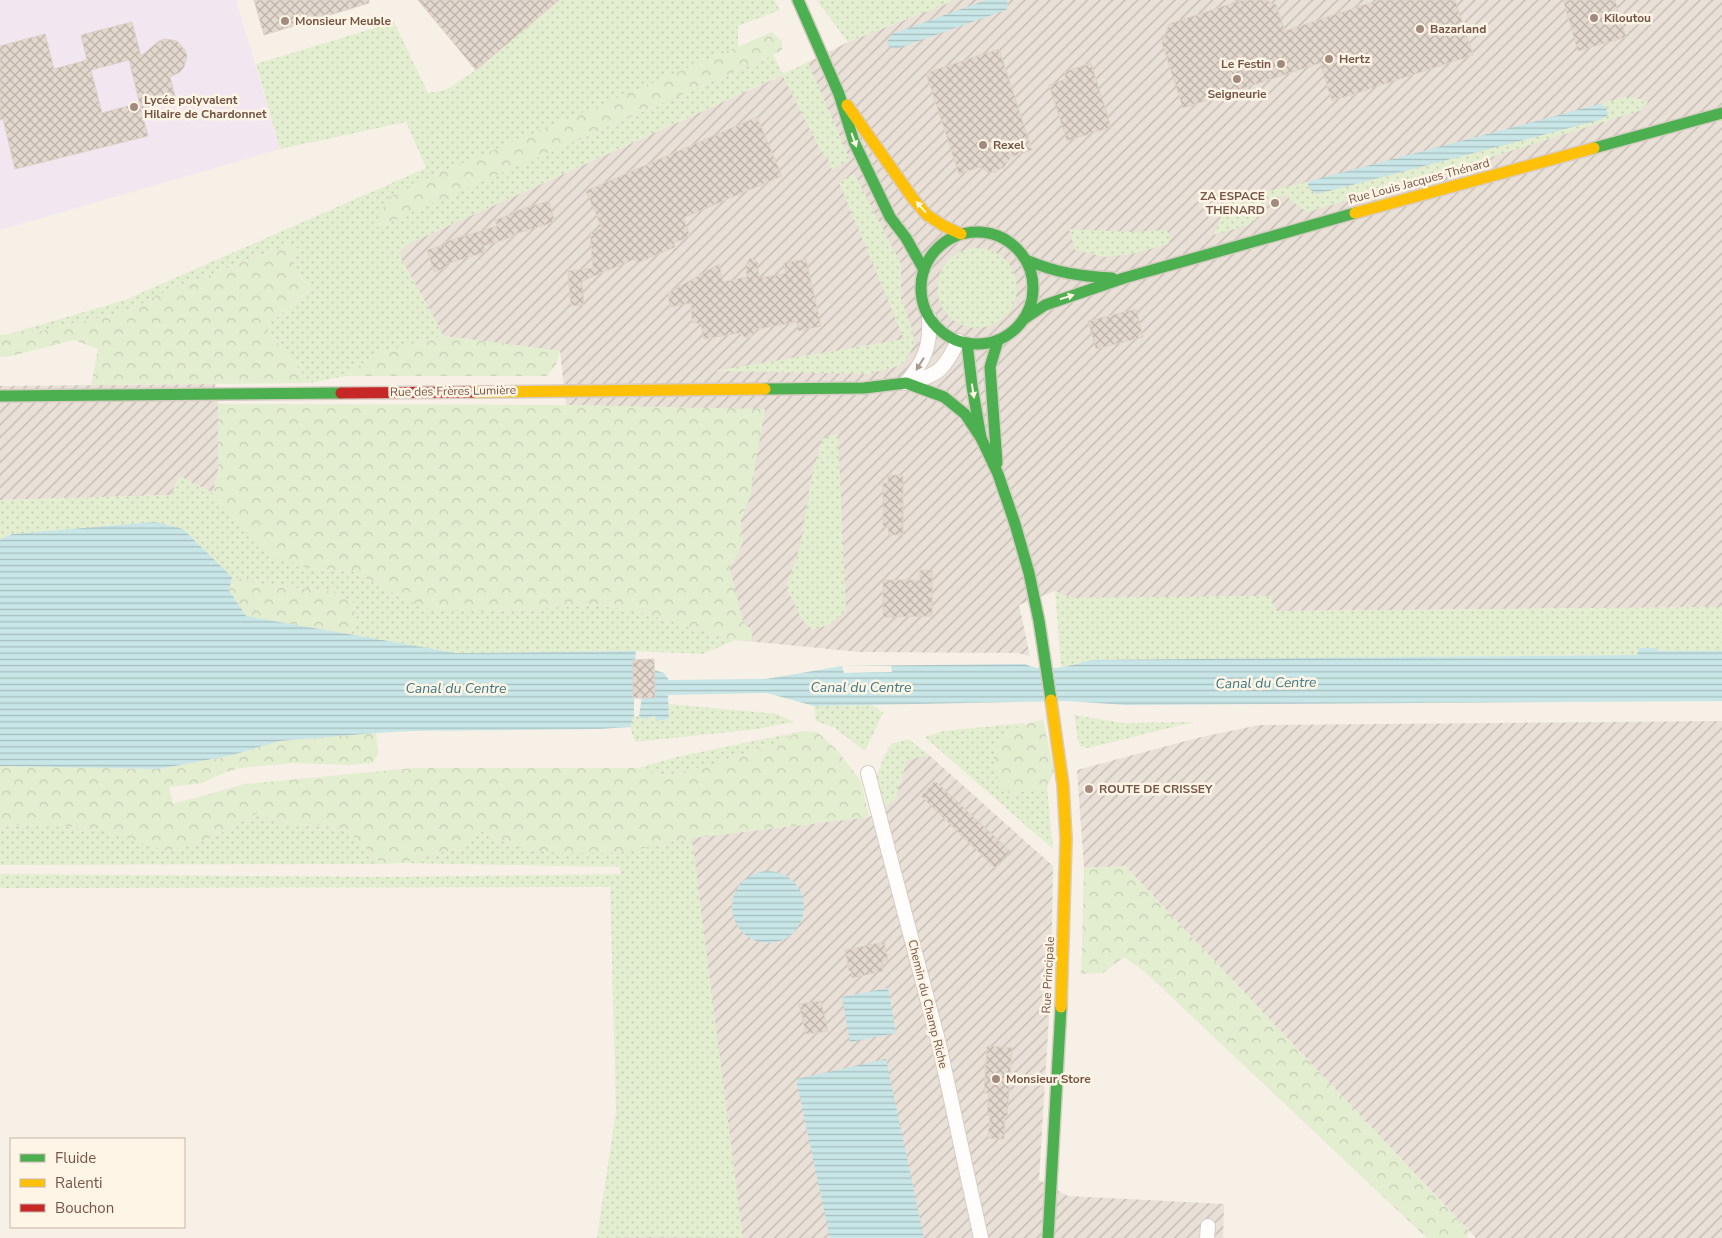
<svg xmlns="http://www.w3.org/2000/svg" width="1722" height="1238" viewBox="0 0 1722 1238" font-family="'Nunito Sans',sans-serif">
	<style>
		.industrial { fill: url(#industrial-furrows) }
		.education { fill: #f2e6f0 }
		.grass { fill: url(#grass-dots) }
		.forest { fill: url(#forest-crowns) }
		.water { fill: url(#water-rules) }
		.pier { fill: #f7f0e6 }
		.building { fill: url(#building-cross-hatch); stroke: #e0d2c8 }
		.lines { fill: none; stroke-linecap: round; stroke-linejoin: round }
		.street-casing { stroke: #d8cdc4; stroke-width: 16 }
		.fast-casing { stroke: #d7ccc3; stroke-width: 14 }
		.slow-casing { stroke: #d7ccc3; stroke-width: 14 }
		.jam-casing { stroke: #d7ccc3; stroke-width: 14 }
		.street { stroke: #fefdfb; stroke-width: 14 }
		.fast { stroke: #4caf50; stroke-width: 11 }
		.slow { stroke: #ffc107; stroke-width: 11 }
		.jam { stroke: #c62828; stroke-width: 11 }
		.oneway { fill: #fff5e7 }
		.oneway2 { fill: #ac988e }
		.poi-dot { fill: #a28b7e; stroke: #fff5e7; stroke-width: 2 }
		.labels { text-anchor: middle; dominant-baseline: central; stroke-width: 5; stroke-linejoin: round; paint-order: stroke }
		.poi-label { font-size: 12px; font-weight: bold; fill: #755546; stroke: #fff5e7; text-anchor: start }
		.street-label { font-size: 12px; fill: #755546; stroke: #fff5e7 }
		.water-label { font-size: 14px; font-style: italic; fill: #3c7983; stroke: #fff5e7 }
	</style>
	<defs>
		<pattern id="industrial-furrows" width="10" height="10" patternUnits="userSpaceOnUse" patternTransform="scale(1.25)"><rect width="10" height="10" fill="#e9e0d7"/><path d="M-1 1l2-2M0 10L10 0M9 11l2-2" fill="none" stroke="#c1b8b0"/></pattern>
		<pattern id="grass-dots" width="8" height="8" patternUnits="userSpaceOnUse" patternTransform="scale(1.25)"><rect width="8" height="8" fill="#e3edd0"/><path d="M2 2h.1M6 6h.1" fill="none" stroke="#c6cdb4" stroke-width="1.8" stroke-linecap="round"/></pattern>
		<pattern id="forest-crowns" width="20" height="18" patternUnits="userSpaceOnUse" patternTransform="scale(1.25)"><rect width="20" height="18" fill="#e3edd0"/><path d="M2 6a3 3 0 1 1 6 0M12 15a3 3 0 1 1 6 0" fill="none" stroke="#c6cdb4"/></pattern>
		<pattern id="water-rules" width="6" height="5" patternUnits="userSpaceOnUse" patternTransform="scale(1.25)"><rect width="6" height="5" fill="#c8e6e7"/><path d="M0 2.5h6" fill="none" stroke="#a7bdbd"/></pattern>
		<pattern id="building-cross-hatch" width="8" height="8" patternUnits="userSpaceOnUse" patternTransform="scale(1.25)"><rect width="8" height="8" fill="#e3d8ce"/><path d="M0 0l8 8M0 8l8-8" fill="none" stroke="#bdb2a9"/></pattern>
	</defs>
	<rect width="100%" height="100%" fill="#f7f0e6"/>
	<!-- industrial -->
	<g class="industrial">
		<path d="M956,0H1722V607L1276,611L1270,596L1072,598L1055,591L1019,605L1030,656L1018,653L860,652L735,640L681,408L566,405L560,351L444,336L398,253L408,244L783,75L848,42Z"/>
		<path d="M215,384L218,404V470L213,493L179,476L171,495L0,500V386Z"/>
		<path d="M1722,721V1238H1476L1125,866L1084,868L1077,770L1197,738L1259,725Z"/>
		<path d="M929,755L1053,866L1051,984L1039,1180L1068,1196L1224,1204L1223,1238H615L631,986L619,853L692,838L869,817L895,800L907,760Z"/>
	</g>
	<!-- education -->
	<path class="education" d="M0,0H236L280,149L0,230Z"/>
	<!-- grass -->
	<g class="grass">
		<path d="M559,0H774L780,10L738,26V47L388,198L374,228L773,55L783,74L808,62L850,160L832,170L827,157L823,155L782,75L408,244L398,253L444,336L377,353L345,376L310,383L268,331L271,322L312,289C296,275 294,263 291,244L157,295L131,310L37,332L9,334L125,300L426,168L406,122L280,149L256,64L394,22L428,93L446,90L476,70Z"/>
		<path d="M821,0H956L848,42L817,1Z"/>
		<path d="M1624,97L1641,99L1648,102L1642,110L1377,193L1307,212C1300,206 1292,203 1286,195L1266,201L1265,211L1249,225L1214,235L1222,214L1232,200L1310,181L1308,184L1311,191L1317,194L1599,120L1607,116L1605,106L1600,104Z"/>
		<path d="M854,173L901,264V299L911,325L915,344L906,360L899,366L869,374L714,371L904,339L839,183Z"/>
		<path d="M1069,229L1131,232L1166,230L1171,237L1168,244L1133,254L1105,257L1075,250Z"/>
		<circle cx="977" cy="288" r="40"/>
		<path d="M838,433L846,610L831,624L813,630L802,620L786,587L800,546L811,479L822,439Z"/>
		<path d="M179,476L213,493L224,506L307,568L354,572L406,600L496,611L593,605L633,610L735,640L703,654L636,651L456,653L350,635L357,622L353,602L334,591L283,587L257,583L232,577L183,529L13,534L0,539V500L171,495Z"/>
		<path d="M1055,591L1072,598L1270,596L1277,611L1722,607V651H1659L1656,648H1639L1638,655L1092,660L1061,667Z"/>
		<path d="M668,704L777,714L794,722L757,729L635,742L630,727L634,716H639L644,719L656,716V721L669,719Z"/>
		<path d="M873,705L883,713L865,751L835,728L816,721L814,706Z"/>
		<path d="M1074,715L1123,723L1194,722L1088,748L1080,746L1078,740Z"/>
		<path d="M1025,723L1005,735L1010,794L1047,787L1053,849L925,737L943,731Z"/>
		<path d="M803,731L766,747L714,764L666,776L638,768L681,756Z"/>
		<path d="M908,739L929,755L907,761L895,800L882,809L876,778L884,756L891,744Z"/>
		<path d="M258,813L278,823L321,825L347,830L382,864L0,865V827L34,823L102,830L168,851L212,838Z"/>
		<path d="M480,831L526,850L619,853L692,838L743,1238L652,1237L597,1238L616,1111L610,887L0,888V874L389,877L621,874L620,867L401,863L462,847Z"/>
	</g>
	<!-- forest -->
	<g class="forest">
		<path d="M772,32L782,41V50L773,55L373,229L388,198L437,174Z"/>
		<path d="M291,244L302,251L293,260L302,280L312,288L271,322L268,331L310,383L91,385L98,349L74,340L11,356L0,357V335L37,332L131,310L157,295Z"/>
		<path d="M444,336L548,349L560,351L557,363L547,376H345L377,353Z"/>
		<path d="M218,404L566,405L765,409L750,498L741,520L743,543L730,568L743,621L753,632L751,641L735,640L633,610L594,605L496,611H435L406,600L354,572L307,568L274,557L246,533L213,493L218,470Z"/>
		<path d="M232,577L257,583L283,587L334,591L353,602L357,622L350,635L245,616L229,590Z"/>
		<path d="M1043,720L1054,771L1047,787L1010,794C1005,787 995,776 994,768C991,737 1017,724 1043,720Z"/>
		<path d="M803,731L817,732L837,750L861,781L869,817L692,838L619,853H560L526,850L480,831L462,847L401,863L382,864L347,830L321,825L278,823L258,813L212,838L168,851L101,830L34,823L0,827V766L159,769L233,755L279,741L376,733L378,754L372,763L350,765L292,763L240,768L226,772L202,783L169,787L173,804L245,784L414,768H638L666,776L714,764L766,747Z"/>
		<path d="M1125,866L1469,1231L1467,1238H1427L1144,971L1124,957L1103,973L1081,974L1084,868Z"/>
	</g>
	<!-- water -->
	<g class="water">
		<path d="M986,0H1007L1008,7L1006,10L896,49L888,46L887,42L892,34Z"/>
		<path d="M1600,104L1605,106L1608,113L1607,116L1599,120L1317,194C1311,191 1310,189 1308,184L1310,181Z"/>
		<path d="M155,522L183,529L232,577L229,590L246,616L456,653L636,651L633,682H654L655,670L664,673L669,680L766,679L842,666L1025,664C1045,674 1071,665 1092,660L1637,655L1639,648H1656L1659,651H1722V701L1126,705L1067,701L814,706L767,693L668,695L669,719L656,721L655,716L643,719L639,716L642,696L634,697V716L630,727L599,729L412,731L376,733L279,741L233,755L159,769L0,766V539L13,534Z"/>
		<circle cx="768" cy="907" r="36"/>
		<path d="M888,988L896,1033L850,1042L842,997Z"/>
		<path d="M886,1059L924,1238H830L796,1079Z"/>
	</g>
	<!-- pier -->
	<path class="pier" d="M842,666H891L892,672L844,673Z"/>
	<!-- building -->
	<g class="building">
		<path d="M254,0H369V3L264,35Z"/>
		<path d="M418,0H559L476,70Z"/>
		<path d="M1242,0H1266L1276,5L1285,31L1379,0H1455L1473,55L1332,101L1320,63L1183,108L1162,43L1169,24Z"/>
		<path d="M1563,0H1615L1626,37L1578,51Z"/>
		<path d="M132,22L141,56L159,41L165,39L177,41L185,50L187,56L184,67L180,72L170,77L176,100L141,109L129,60L91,70L102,113L139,103L148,136L15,169L3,119L0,120V46L45,34L54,69L87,60L81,35Z"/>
		<path d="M999,49L1032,150L1011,157L1004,167L995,172H988L979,167L959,174L926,73Z"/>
		<path d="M1091,63L1111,127L1067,141L1049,85L1066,79L1064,72Z"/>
		<path d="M757,117L782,176L683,218L690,236L674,243L675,247L637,263L635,259L582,281L584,305L571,306L568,271L593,268L590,233L602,228L586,191Z"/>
		<path d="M549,201L555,222L514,234L515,236L484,246L486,252L446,264L447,268L434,272L427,250L445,245L444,242L497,226L495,220L513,214L512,212Z"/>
		<path d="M750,258L756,261L758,263L759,278L786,273L784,263L806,259L821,326L798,331L797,322L757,329L751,337H744L739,333L704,339L701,324L692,322L691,303L670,307L668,293L719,264L723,282L747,277L746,265Z"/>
		<path d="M1136,309L1143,337L1096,349L1088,321Z"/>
		<path d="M888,475H903V535H889L888,527L883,526V483H888Z"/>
		<path d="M920,570H932V616L883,617V580H920Z"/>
		<path d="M654,659L655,698H633V660Z"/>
		<path d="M935,781L1010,851L995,868L921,796Z"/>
		<path d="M884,942L888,960L882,961L883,971L852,978L851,971H849L845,950Z"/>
		<path d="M821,1001L828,1031L806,1034L799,1004Z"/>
		<path d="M987,1046L1012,1048L1007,1116H1005L1004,1139L988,1138L990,1115H987L989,1093H984Z"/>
	</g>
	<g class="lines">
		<defs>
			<g id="street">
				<path d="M929,318C931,347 924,361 906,383C938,376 944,370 958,341"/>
				<path d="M868,773L939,1044L981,1238"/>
				<path d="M1207,1238L1208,1226"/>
			</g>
			<g id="fast">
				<path d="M798,0L839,94L854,142L890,217L906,238L924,270"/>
				<path d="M1594,148L1722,113"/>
				<circle cx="977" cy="288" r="56"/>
				<path d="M1026,260C1057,273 1079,276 1112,278"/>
				<path d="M1024,319L1045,305L1124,278L1355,213"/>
				<path d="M967,343L972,386L981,438L998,474L1015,524L1029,573L1039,621L1051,700"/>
				<path d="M765,389L864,388L906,383L944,397L965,414L981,438"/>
				<path d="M0,396L341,393"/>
				<path d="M997,463L990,367L998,340"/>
				<path d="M1048,1238L1061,1007"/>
			</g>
			<g id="slow">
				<path d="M847,105L914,200L927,215L944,226L961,234"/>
				<path d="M1355,213L1594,148"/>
				<path d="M474,392L765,389"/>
				<path d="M1051,700L1063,785L1066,839L1061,1007"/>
			</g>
			<path id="jam" d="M341,393L474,392"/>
		</defs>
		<!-- street casing -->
		<use href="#street" class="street-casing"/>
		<!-- fast casing -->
		<use href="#fast" class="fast-casing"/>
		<!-- slow casing -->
		<use href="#slow" class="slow-casing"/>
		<!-- jam casing -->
		<use href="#jam" class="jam-casing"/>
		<!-- street -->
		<use href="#street" class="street"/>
		<!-- fast -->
		<use href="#fast" class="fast"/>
		<!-- slow -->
		<use href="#slow" class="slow"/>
		<!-- jam -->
		<use href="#jam" class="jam"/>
	</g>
	<!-- one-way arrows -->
	<defs><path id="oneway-solid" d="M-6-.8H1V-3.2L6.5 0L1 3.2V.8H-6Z" transform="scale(1.25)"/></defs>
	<g class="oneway">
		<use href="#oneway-solid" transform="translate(854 140) rotate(70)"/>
		<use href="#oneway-solid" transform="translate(921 207) rotate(-131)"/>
		<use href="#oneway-solid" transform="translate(1067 297) rotate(-18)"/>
		<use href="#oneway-solid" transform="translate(973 391) rotate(81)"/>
	</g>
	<use class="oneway2" href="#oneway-solid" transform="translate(920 364) rotate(122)"/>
	<!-- markers -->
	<g class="poi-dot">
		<circle cx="1594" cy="18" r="5"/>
		<circle cx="285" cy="21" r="5"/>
		<circle cx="1420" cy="29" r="5"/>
		<circle cx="1329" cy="59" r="5"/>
		<circle cx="1281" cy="64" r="5"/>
		<circle cx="1237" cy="79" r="5"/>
		<circle cx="134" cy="107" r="5"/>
		<circle cx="983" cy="145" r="5"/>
		<circle cx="1275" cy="203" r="5"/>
		<circle cx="1089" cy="789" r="5"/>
		<circle cx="996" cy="1079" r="5"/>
	</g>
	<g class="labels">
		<!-- poi labels -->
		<g class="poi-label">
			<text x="1604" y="18">Kiloutou</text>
			<text x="295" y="21">Monsieur Meuble</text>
			<text x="1430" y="29">Bazarland</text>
			<text x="1339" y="59">Hertz</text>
			<text x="1271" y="64" text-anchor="end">Le Festin</text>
			<text x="1237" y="94" text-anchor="middle">Seigneurie</text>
			<text x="144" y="100">Lycée polyvalent<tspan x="144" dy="14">Hilaire de Chardonnet</tspan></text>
			<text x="993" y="145">Rexel</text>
			<text x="1265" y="196" text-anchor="end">ZA ESPACE<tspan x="1265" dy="14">THENARD</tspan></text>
			<text x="1099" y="789">ROUTE DE CRISSEY</text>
			<text x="1006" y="1079">Monsieur Store</text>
		</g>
		<!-- street labels -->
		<g class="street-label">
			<text transform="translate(1419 181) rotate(-15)">Rue Louis Jacques Thénard</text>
			<text transform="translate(453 391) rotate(-1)">Rue des Frères Lumière</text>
			<text transform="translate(1048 975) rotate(-87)">Rue Principale</text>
			<text transform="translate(928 1004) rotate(76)">Chemin du Champ Riche</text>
		</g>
		<!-- water labels -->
		<g class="water-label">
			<text transform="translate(1266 683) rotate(-1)">Canal du Centre</text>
			<text x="861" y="687">Canal du Centre</text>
			<text x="456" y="688">Canal du Centre</text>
		</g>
	</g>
	<!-- legend -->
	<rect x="10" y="1138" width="175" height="90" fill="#fff5e7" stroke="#c8b5a7"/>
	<rect x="20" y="1154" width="25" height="8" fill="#4caf50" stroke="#c8b5a7"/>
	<text x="55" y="1163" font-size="15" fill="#755546">Fluide</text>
	<rect x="20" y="1179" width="25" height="8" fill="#ffc107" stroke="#c8b5a7"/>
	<text x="55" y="1188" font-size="15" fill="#755546">Ralenti</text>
	<rect x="20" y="1204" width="25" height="8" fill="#c62828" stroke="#c8b5a7"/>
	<text x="55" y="1213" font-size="15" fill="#755546">Bouchon</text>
</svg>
